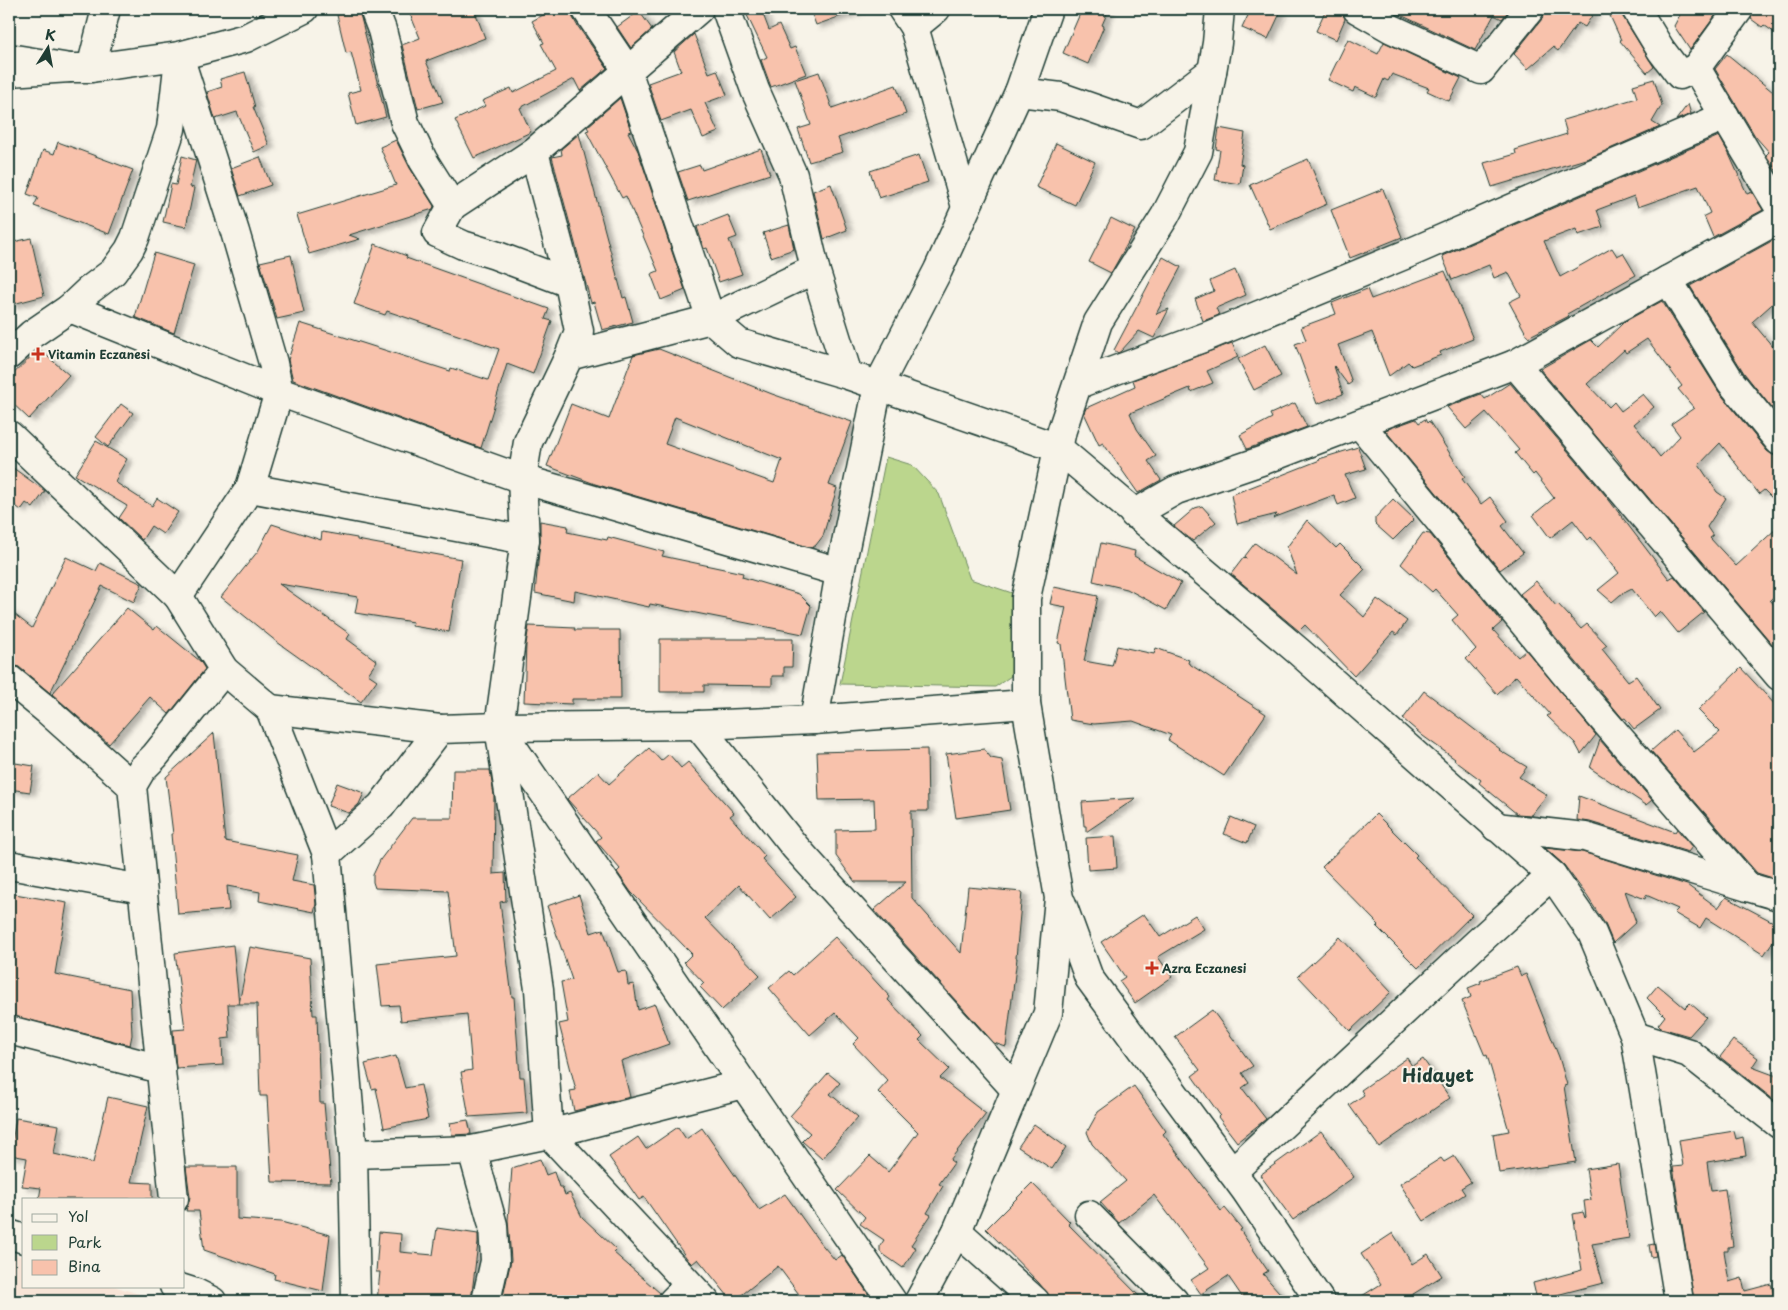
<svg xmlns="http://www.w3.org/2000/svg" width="1788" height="1310" viewBox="0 0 1788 1310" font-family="'Playpen Sans',sans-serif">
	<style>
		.built { fill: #f7e4d6 }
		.green { fill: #bbd68d; stroke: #6d8a60 }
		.building { fill: #f8c2ac; stroke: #1f3d34; fill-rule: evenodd; filter: url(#shadow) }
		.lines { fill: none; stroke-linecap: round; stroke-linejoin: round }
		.minor-casing { stroke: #1f3d34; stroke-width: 31 }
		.major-casing { stroke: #1f3d34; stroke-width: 31 }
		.minor { stroke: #f7f3e8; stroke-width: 28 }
		.major { stroke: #f7f3e8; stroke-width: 28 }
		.poi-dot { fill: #c8321e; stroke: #f7f3e8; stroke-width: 2 }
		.labels { text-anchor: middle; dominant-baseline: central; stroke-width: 4; stroke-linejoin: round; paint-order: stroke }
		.poi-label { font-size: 12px; font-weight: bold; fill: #1f3d34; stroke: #f7f3e8; text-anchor: start }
		.district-label { font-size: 18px; font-weight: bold; fill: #1f3d34; stroke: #f7f3e8 }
	</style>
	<defs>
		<filter id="shadow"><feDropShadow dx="5.5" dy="3" stdDeviation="2.5" flood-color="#0004"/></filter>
	</defs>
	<rect width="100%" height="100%" fill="#f7f3e8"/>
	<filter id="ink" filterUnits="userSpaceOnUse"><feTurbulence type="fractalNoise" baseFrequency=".02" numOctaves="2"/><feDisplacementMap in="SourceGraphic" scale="10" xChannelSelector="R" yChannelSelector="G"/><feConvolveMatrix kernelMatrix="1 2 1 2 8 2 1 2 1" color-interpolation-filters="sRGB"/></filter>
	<g filter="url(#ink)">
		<!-- built -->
		<path class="built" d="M9,1252L24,1257V1286H114L160,1301H9Z"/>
		<!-- green -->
		<path class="green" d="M886,457L912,465L939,494L970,579L1012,593L1015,635L1011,676L995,687L840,684Z"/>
		<!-- building -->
		<g class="building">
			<path d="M408,9H474L485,38L426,61L443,102L418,109L402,45L420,38Z"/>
			<path d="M554,9H568L577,25L607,68L580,91L574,79L520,108L531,132L474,158L455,120L485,106L482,101L511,88L513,93L556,71L541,44L544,43L532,21Z"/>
			<path d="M744,9H761L769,30L779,25L790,49L795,47L806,74L771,87L761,60L767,57Z"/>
			<path d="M810,9H855V11L816,25Z"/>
			<path d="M1082,9H1109L1102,25L1104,26L1088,64L1063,53Z"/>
			<path d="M1251,9H1282L1268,39L1242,28Z"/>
			<path d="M1326,9H1341L1345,19L1336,40L1316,31Z"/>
			<path d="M1388,9H1510L1502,19L1494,15L1475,50Z"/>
			<path d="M1545,9H1596L1585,27L1578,23L1558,51L1553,47L1528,69L1514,54L1542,19Z"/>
			<path d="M1607,9H1620L1623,17L1654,67L1647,73L1620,41L1621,40Z"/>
			<path d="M1683,9H1720L1690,50L1674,26Z"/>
			<path d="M1754,9H1779V36L1764,25L1762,27L1751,19Z"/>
			<path d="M359,10L386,117L356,125L348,93L361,90L351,52L346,53L337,15Z"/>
			<path d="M639,11L652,29L631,48L617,27Z"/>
			<path d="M694,34L709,73L717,70L727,95L705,103L718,132L703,138L691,110L661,121L648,83L681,71L674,52Z"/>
			<path d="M1348,39L1378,54L1384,42L1461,78L1449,101L1427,91L1429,88L1392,74L1388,81L1384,79L1376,97L1355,87L1353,92L1328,80Z"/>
			<path d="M1727,54L1773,92L1779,99V175L1766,155L1769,152L1755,136L1715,69Z"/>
			<path d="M245,72L255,107H253L269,145L254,152L237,112L215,119L207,92L222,87L220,79Z"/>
			<path d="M819,72L832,108L896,85L906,114L838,138L843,152L809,162L798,129L811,125L795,80Z"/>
			<path d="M1654,79L1662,105L1652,122L1660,127L1589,158L1492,187L1484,163L1516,154L1515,150L1567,134L1563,120L1637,98L1633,85Z"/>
			<path d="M620,98L631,131L628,132L638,151L685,290L661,300L651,274L658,271L626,196L622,198L586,131L589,130L587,127Z"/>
			<path d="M1688,104L1691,114L1676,120Z"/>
			<path d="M1219,128L1245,133L1240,164L1243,165L1240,184L1215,180L1220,150L1216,149Z"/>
			<path d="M579,134L623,298L626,297L633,322L602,330L594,302L591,303L552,157L562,155L561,149Z"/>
			<path d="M1719,136L1729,154L1747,194L1752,192L1763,210L1713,237L1704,216L1710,213L1698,186L1638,207L1634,196L1597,210L1603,227L1578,235L1576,229L1544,241L1560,277L1612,248L1617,256L1623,253L1636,275L1567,314L1569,316L1528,337L1509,302L1521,296L1508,272L1494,278L1489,265L1452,280L1442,256Z"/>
			<path d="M396,140L410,168L434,206L433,209L349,235L360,239L309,254L297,215L396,185L380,147Z"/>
			<path d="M58,142L133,170L109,234L34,206L38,198L27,194L43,150L54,154Z"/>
			<path d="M1056,143L1095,162L1075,205L1036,187Z"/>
			<path d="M761,149L770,174L688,201L678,172L700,165L702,170Z"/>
			<path d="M919,155L928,182L879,198L870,171Z"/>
			<path d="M182,156L196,160L190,187L194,188L186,227L163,222L171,184L176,185Z"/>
			<path d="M260,157L271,185L240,196L231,168Z"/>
			<path d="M1308,159L1327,204L1270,229L1250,185Z"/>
			<path d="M831,184L847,230L824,239L813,191Z"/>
			<path d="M1383,189L1402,237L1350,258L1331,210Z"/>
			<path d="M728,215L737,237L729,240L742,274L719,282L707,248L704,249L697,227Z"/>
			<path d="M1111,218L1135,230L1111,273L1089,262Z"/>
			<path d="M789,225L794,249L771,257L763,233Z"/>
			<path d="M1779,237V298L1752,322L1779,354V417L1744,373L1690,286Z"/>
			<path d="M31,238L44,296L9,305V243Z"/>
			<path d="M375,244L407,256L406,258L549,309L545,319L552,321L533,374L507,364L481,448L293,380L288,360L300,323L450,371L451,368L488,380L499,349L387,311L385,315L354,304Z"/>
			<path d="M154,253L194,265L174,333L135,317Z"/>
			<path d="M291,255L304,313L277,319L260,262Z"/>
			<path d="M1163,257L1181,267L1156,314L1169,309L1154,338L1139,331L1121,351L1118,353L1114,350Z"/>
			<path d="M1235,270L1246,295L1216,308L1219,315L1203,321L1195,299L1214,291L1210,281Z"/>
			<path d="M1445,271L1473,339L1440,352L1441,355L1412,366L1408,362L1389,376L1372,332L1338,345L1352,382L1348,385L1334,366L1343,394L1317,404L1295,344L1306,340L1301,327L1336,314L1332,303L1367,289L1371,299Z"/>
			<path d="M1662,301L1719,392L1767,451L1773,455L1779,456V505L1764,490L1759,494L1720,443L1699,465L1717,492L1726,498L1707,527L1713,536L1710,538L1736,566L1779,526V592L1770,600L1779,610V652L1631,477L1608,447L1606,448L1540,369L1591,340L1598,347L1622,324V323ZM1647,339L1682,386L1678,389L1694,408L1671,424L1680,436L1660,457L1634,424L1654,407L1643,394L1621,411L1614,402L1609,407L1587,384L1624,350L1626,353Z"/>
			<path d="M1232,343L1238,357L1207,371L1213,383L1191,392L1190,388L1130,413L1137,429L1156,456L1148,461L1161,480L1138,493L1103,443L1099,445L1084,413L1086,408L1135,386L1133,380Z"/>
			<path d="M1265,345L1281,376L1254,390L1238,359Z"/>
			<path d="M39,349L69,375L29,419L9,400V378Z"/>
			<path d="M659,349L772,394L852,422L829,485L837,488L823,536L816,545L812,548L595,484L547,466L571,404L609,419L633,355ZM675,417L782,460L774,483L665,444Z"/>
			<path d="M1510,383L1606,496L1669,579L1674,576L1704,612L1678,633L1660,611L1654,617L1632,589L1620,595L1612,602L1598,590L1619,573L1591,537L1588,540L1573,520L1550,538L1533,515L1554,498L1535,473L1533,475L1515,453L1519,450L1486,412L1466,429L1447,407L1481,394L1485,399Z"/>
			<path d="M1295,403L1307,427L1247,449L1240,435L1272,418L1270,414Z"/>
			<path d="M121,404L133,413L108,447L96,437Z"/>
			<path d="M1416,419L1419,423L1425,419L1427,423L1429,421L1465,477L1462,479L1481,504L1490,497L1508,521L1502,526L1523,553L1500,570L1385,430Z"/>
			<path d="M96,441L127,459L117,476L118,477L115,482L152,506L157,498L178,512L163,534L151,526L142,540L119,518L127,506L75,475Z"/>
			<path d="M1358,447L1366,469L1345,475L1355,498L1338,505L1334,495L1273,518L1277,514L1237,524L1231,495L1320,460L1319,459Z"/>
			<path d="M9,465L45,491L33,508L26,503L21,510L9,501Z"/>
			<path d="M1393,499L1414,519L1393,540L1375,524V518Z"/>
			<path d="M1202,506L1216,522L1193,541L1174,526L1195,508Z"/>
			<path d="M1307,520L1336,548L1340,544L1365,569L1340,595L1364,617L1377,599L1407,621L1397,635L1393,632L1354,676L1305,625L1299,631L1231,574L1244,557L1246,559L1245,556L1255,543L1297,575L1287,547Z"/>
			<path d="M540,521L568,526L567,532L607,540L608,537L664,552L662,556L743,573L742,577L799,594L811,606L803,634L650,604L649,607L575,591L574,601L535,593L540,542Z"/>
			<path d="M272,524L321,540L322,532L357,538V540L461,559L449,632L412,626L413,622L355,613L358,597L279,584L350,634L347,639L377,661L368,674L377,680L361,702L277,642L221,597L258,551Z"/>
			<path d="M1423,533L1430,534L1502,622L1493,630L1518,657L1526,650L1596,735L1581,754L1575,743L1547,716L1550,714L1516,676L1497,694L1466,659L1476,649L1452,620L1458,615L1435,589L1432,592L1401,564Z"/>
			<path d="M1101,543L1135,551L1134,556L1181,583L1166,610L1127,589L1093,581Z"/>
			<path d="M66,557L96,571L100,563L142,584L134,602L102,586L50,693L19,667L9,664V610L32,628Z"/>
			<path d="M1536,581L1556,606L1558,604L1581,629L1587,624L1607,645L1602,649L1628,681L1636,676L1660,710L1634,729L1625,718L1623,719L1520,594Z"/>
			<path d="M1054,587L1098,596L1084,661L1112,666L1117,646L1154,654L1156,648L1189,660L1188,663L1266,714L1224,776L1168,740L1171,735L1133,721L1094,724L1070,720L1061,644L1058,643L1066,607L1050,604Z"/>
			<path d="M127,608L154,630L157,626L200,661L205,669L169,714L150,697L109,744L52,694Z"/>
			<path d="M529,626L575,628L574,630H620L621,699H572V704L524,702L526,644Z"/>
			<path d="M660,639H793L792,667H784V676H772V686L704,685V692H660Z"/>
			<path d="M1741,668L1779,709V880L1757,873L1651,751L1675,730L1694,752L1720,732L1698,710Z"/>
			<path d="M1424,691L1500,749L1499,750L1527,767L1519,777L1547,795L1531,815L1517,814L1479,783L1481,780L1454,760L1455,759L1423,736L1403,719Z"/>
			<path d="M214,733L225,841L298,855L292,881L314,885L316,904L314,912L259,901L260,892L227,886L229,910L178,914L171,834H173L166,777Z"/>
			<path d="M1600,740L1652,800L1646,805L1590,768Z"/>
			<path d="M649,748L661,761L669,754L681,768L688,762L734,813L730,816L765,856L762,859L796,897L770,920L739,885L705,918L760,975L722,1010L700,987L704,983L684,962L692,954L631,892L617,872L620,869L596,841L601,837L567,799L598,772L609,784Z"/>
			<path d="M927,749L928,811H911L912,898L961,953L968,887L1022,892L1016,958H1017L1006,1047L994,1043L874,910L906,882H855L836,856V830L875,829L874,799L819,800L817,752Z"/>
			<path d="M984,749L991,758L1002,760L1010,810L956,818L946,754Z"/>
			<path d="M9,762L34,766L30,792L9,789Z"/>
			<path d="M453,770H490L494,795L493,874L505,873L506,901L500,902L512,997H514L520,1077H524L527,1113L469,1117L461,1072L472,1070L467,1014L401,1021L399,1005L382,1006L377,964L456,956L448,891L375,888L373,882V875L380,860L412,818H452Z"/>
			<path d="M337,783L364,793L359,804L349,813L328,806Z"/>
			<path d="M1579,796L1675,832L1677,829L1692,847L1688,852L1590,822L1577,820Z"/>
			<path d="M1136,798L1086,832V826H1084L1082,802Z"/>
			<path d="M1376,814L1417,855L1415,857L1472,915L1418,968L1377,927L1379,925L1322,867Z"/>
			<path d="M1231,817L1254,827L1247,843L1224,834Z"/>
			<path d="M1115,836L1117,868L1088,870L1086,838Z"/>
			<path d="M1545,848L1582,852L1687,885L1718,908L1726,897L1779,925V932L1764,955L1706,918L1700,928L1674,913L1678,909L1646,895L1645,899L1625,891L1636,922L1613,943L1605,924L1587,896L1564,865Z"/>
			<path d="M9,893L67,903L55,974L130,989L132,1035L130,1045L9,1015Z"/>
			<path d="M579,895L591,933L603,929L618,972L626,971L628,985L634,984L638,1010L655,1004L669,1044L621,1061L630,1097L574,1111L570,1091L576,1090L559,1024L568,1022L561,982L572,980L547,906Z"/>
			<path d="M1144,914L1160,937L1195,915L1204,929L1158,957L1172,977L1135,1003L1119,981L1125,977L1101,942Z"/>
			<path d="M835,937L890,997L888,1000L923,1036L919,1040L949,1069L940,1078L986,1114L950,1160L954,1163L939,1184L943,1186L927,1213L931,1215L911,1245L916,1248L903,1268L880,1252V1246L884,1240L860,1224L865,1217L837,1190L870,1156L888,1172L918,1132L878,1092L888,1081L853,1044L859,1038L835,1013L810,1035L769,988L789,971L793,975Z"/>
			<path d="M1340,937L1391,992L1350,1031L1298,976Z"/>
			<path d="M233,945L239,1004H228L230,1038L222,1039L223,1065L176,1068L173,1030L185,1029L175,953Z"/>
			<path d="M250,947L310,958L313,1015H317L320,1103H324L331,1183L272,1182L267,1096H260L257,1004H239Z"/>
			<path d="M1517,967L1521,976L1526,974L1559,1057L1567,1085L1564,1086L1576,1162L1499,1173L1493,1134L1509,1131L1487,1055L1485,1056L1462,1001L1471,997L1468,988L1481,983L1480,981Z"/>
			<path d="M1658,985L1685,1008L1690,1003L1706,1017L1689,1036L1661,1028L1658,1025L1665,1016L1647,998Z"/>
			<path d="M1212,1010L1253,1066L1242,1073L1249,1083L1242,1088L1266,1119L1237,1142L1218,1117L1220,1115L1192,1076L1200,1070L1175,1037Z"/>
			<path d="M1733,1040L1758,1058L1752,1067L1779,1077V1104L1720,1057Z"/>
			<path d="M396,1056L405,1088L421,1085L428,1119L384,1128L376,1088L372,1089L365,1064Z"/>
			<path d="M1407,1058L1412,1066L1423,1059L1450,1098L1379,1147L1349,1105L1364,1095L1361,1090Z"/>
			<path d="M828,1073L840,1083L830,1094L858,1117L822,1159L802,1141L810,1133L790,1116Z"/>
			<path d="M1134,1086L1166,1131L1163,1134L1221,1211L1225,1208L1242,1229L1240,1230L1268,1271L1263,1274L1287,1301H1245L1228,1276L1201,1294L1191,1280L1209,1268L1154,1195L1119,1223L1100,1202L1126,1181L1092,1144L1087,1132L1098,1112Z"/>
			<path d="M108,1097L148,1106L131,1182L152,1183V1199H39L41,1188L22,1186L27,1158L10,1155L16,1118L59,1125L54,1154L93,1163Z"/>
			<path d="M468,1120L471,1134L452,1135L450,1123Z"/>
			<path d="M1034,1124L1066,1147L1052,1169L1018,1147Z"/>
			<path d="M678,1127L686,1139L702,1128L759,1210L785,1194L818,1240L835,1260L842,1255L873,1301H804L778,1266L734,1301H732L698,1259L692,1264L688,1260L644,1197L639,1200L609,1157L638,1137L646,1149Z"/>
			<path d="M1321,1131L1354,1177L1293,1220L1260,1175Z"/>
			<path d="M1734,1131L1736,1139L1743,1137L1746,1156L1707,1162L1711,1191L1725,1189L1733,1246L1728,1247V1251H1724L1729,1282L1742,1278L1745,1291L1771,1284L1776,1301H1694L1673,1167L1683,1166L1679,1140Z"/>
			<path d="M1454,1156L1471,1182L1461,1188L1465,1194L1424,1221L1400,1184L1441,1158L1444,1162Z"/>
			<path d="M540,1159L546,1175L554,1172L559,1187H562L565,1195L570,1193L582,1217L616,1249L613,1252L660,1293L658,1301H502L511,1260L508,1220L512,1168Z"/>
			<path d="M1618,1164L1629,1238L1592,1244L1603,1283L1537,1300L1533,1283L1582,1270L1573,1214L1583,1212L1585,1218L1586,1217L1584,1201L1591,1200L1586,1169Z"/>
			<path d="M186,1167H237V1219L281,1222L330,1235L323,1291L274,1279L275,1274L204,1250L199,1211H186L190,1197Z"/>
			<path d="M1032,1183L1070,1222L1068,1224L1144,1301H1054L1050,1297L1039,1283L986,1229Z"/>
			<path d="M437,1228L478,1234V1243L471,1301H377L380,1272H376L379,1232L401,1234L400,1252L433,1255Z"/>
			<path d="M1393,1233L1412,1264L1428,1254L1442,1276L1402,1301H1354L1381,1284L1361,1254Z"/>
			<path d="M1654,1244L1656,1256L1651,1257L1649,1245Z"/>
		</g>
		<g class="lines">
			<defs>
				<g id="minor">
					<path d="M374,9L382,30L405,123L423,160L452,206L534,152"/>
					<path d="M586,9L627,70L711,319L739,343L848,375L1058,448L1298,651L1552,875L1592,933L1635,1036L1679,1301"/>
					<path d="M699,9L534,152L569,283L579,331L569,356L528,442L522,479L525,540L499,727L892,1301"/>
					<path d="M902,9L914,27L966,207"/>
					<path d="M1357,9L1392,29L1481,70L1530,9"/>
					<path d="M1636,9L1661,50L1680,75L1696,68"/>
					<path d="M1739,9L1696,68L1779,207"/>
					<path d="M914,27L936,9"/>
					<path d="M179,56L235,232L273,363L279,392L522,479L840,572"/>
					<path d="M9,58L70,68L9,72"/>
					<path d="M70,68H91L179,56L246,38L304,9"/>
					<path d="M91,68L106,9"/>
					<path d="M1019,92L1061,97L1141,125L1212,71"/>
					<path d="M452,206L437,233L463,245L495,255L569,283"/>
					<path d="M815,269L848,375"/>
					<path d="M1668,280L1731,382L1779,441"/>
					<path d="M9,355L32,334L70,308L88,291L113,272L129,250L135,238L171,129L178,67"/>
					<path d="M569,356L711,319L815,269L793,175L755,90L726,9"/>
					<path d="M1515,364L1779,676"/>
					<path d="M1078,384L1208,336L1407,254L1725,116"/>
					<path d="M1360,424L1589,703L1748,887L1779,896"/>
					<path d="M9,435L178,596L250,488L279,392L70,308"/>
					<path d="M250,488L525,540"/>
					<path d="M1134,514L1176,490L1264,460L1515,364L1779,219"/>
					<path d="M178,596L224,670L270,709L327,854L353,1154L356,1301"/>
					<path d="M9,679L48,711L132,786"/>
					<path d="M270,709L440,729"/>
					<path d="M814,720L840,572L878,386L938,270L1019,92L1048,9"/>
					<path d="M698,725L795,847L1015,1089"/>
					<path d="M499,727L698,725L814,720L1026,704"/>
					<path d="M1496,827L1585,837L1748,887"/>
					<path d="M327,854L381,806L440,729L499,727L539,989L549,1134L705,1301"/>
					<path d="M9,865L142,889"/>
					<path d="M1062,904L1089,978L1246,1191L1320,1301"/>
					<path d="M9,1030L161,1069"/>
					<path d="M1635,1036L1689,1053L1779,1124"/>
					<path d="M472,1150L493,1225L495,1261L486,1301"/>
					<path d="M353,1154L472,1150L549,1134L743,1084"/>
					<path d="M1232,1172L1477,943L1552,875"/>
					<path d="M174,1199L132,786L142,769L155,756L224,670"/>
					<path d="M1089,1215L1174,1301"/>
					<path d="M957,1231L1035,1301"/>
					<path d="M673,1301L689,1285"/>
					<path d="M919,1301L957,1231L1048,1013L1059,898L1026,704V598L1062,430L1098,322L1165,216L1198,152L1217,43L1220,9"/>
				</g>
				<g id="major">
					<path d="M9,1234L24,1239"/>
					<path d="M174,1286L196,1293L212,1301"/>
				</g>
			</defs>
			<!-- minor casing -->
			<use href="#minor" class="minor-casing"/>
			<!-- major casing -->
			<use href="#major" class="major-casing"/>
			<!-- minor -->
			<use href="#minor" class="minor"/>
			<!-- major -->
			<use href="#major" class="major"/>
		</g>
	</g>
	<!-- markers -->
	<g class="poi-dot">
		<path d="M35.5 346.5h5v5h5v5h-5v5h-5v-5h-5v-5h5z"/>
		<path d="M1149.5 960.5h5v5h5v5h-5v5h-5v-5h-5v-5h5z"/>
	</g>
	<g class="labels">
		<!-- poi labels -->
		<g class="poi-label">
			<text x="48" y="354">Vitamin Eczanesi</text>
			<text x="1162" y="968">Azra Eczanesi</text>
		</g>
		<!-- district labels -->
		<g class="district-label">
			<text x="1438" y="1074">Hidayet</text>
		</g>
	</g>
	<!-- margin -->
	<rect width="1788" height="1310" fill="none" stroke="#f7f3e8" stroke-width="30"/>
	<rect x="15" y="15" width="1758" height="1280" fill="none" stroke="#1f3d34" stroke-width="2" filter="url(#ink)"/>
	<!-- legend -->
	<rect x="22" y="1198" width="162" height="90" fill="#f7f3e8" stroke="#a1aaa0"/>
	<rect x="32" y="1214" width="25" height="8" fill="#f7f3e8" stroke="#a1aaa0"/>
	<text x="68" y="1222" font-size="15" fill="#1f3d34">Yol</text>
	<rect x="32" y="1235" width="25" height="15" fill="#bbd68d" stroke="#a1aaa0"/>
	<text x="68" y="1248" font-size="15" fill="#1f3d34">Park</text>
	<rect x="32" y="1260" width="25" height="15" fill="#f8c2ac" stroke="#a1aaa0"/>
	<text x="68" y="1272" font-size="15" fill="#1f3d34">Bina</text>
	<!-- north arrow -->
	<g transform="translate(48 48) rotate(11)" stroke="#f7f3e8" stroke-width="4" paint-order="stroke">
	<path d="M0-4L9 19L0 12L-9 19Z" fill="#1f3d34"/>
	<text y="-8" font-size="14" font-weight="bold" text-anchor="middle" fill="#1f3d34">K</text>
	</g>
</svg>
